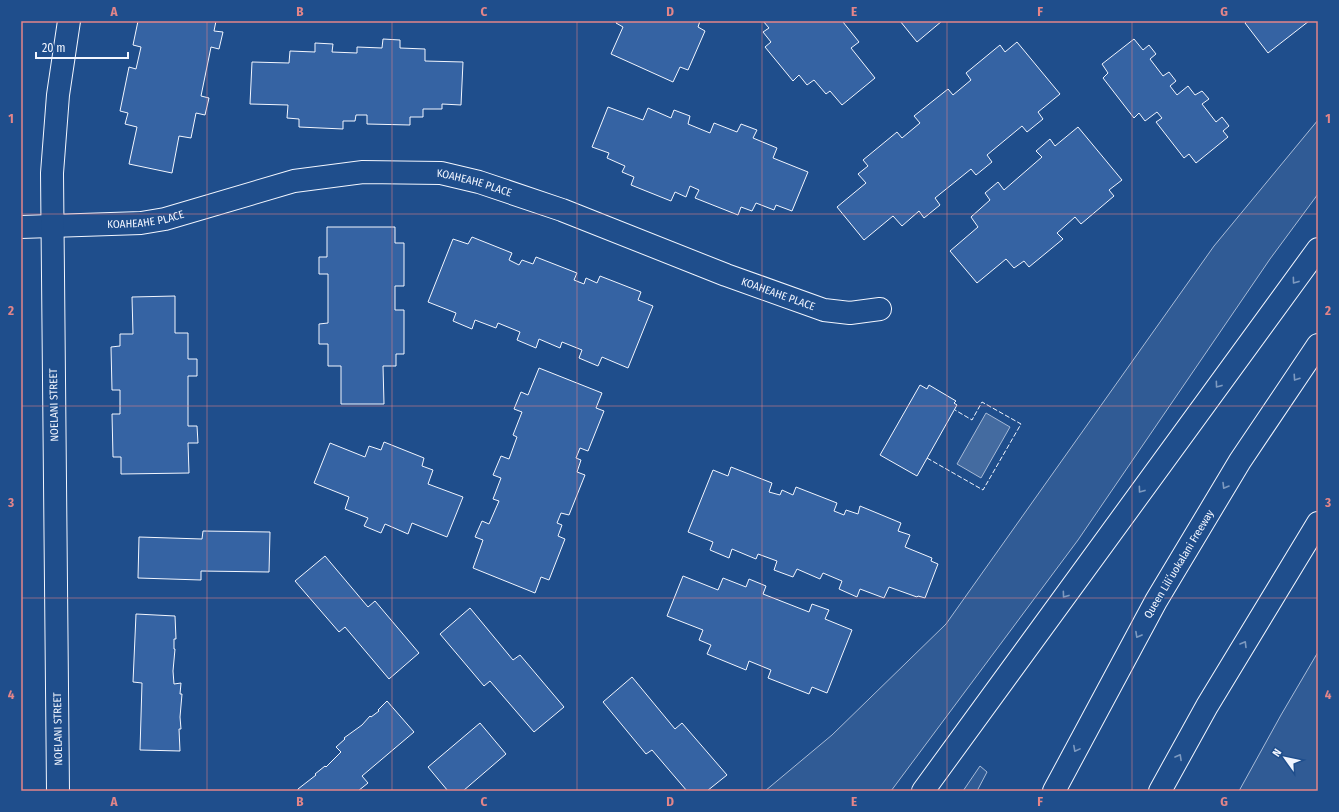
<svg xmlns="http://www.w3.org/2000/svg" width="1339" height="812" viewBox="0 0 1339 812" font-family="'Fira Sans Condensed',sans-serif">
	<style>
		.green { fill: #305b95; stroke: #a8bbd7 }
		.water { fill: #446ba0; stroke: #a8bbd7 }
		.building { fill: #3563a3; stroke: #f2f6ff }
		.lines { fill: none; stroke-linecap: round; stroke-linejoin: round }
		.minor-casing { stroke: #f2f6ff; stroke-width: 24 }
		.tertiary-casing { stroke: #f2f6ff; stroke-width: 24 }
		.motorway-casing { stroke: #f2f6ff; stroke-width: 24 }
		.minor { stroke: #1f4e8c; stroke-width: 22 }
		.tertiary { stroke: #1f4e8c; stroke-width: 22 }
		.motorway { stroke: #1f4e8c; stroke-width: 22 }
		.fence { stroke: #f2f6ff; stroke-width: 1; stroke-dasharray: 5 2; stroke-linecap: butt }
		.oneway { stroke: #7e9ac0 }
		.grid { fill: none; stroke: #e38589; stroke-width: 1; stroke-opacity: 0.55 }
		.labels { text-anchor: middle; dominant-baseline: central; stroke-width: 3; stroke-linejoin: round; paint-order: stroke }
		.street-label { font-size: 11px; fill: #f2f6ff; stroke: #1f4e8c }
		.neatline { fill: none; stroke: #e38589; stroke-width: 1.5 }
		.grid-label { font-size: 13px; text-anchor: middle; font-weight: bold; fill: #e38589 }
	</style>
	<rect width="100%" height="100%" fill="#1f4e8c"/>
	<!-- green -->
	<g class="green">
		<path d="M1318,120V194L1270,259L1078,540L891,791H765L832,735L946,624L1214,246Z"/>
		<path d="M1318,652V791H1239L1281,715Z"/>
		<path d="M980,766L987,772L977,791H963Z"/>
	</g>
	<!-- water -->
	<path class="water" d="M986,413L1010,427L981,478L957,464Z"/>
	<!-- building -->
	<g class="building">
		<path d="M138,21H216L214,31L223,32L219,49L211,47L201,96L209,98L205,115L196,113L191,138L179,136L172,173L129,164L137,127L125,124L128,113L120,111L129,67L136,69L141,47L133,45Z"/>
		<path d="M617,21H700L698,27L705,31L688,70L680,67L673,82L611,54L623,27L616,23Z"/>
		<path d="M763,21H844L843,22L859,42L851,48L875,78L842,105L830,91L826,94L814,80L807,85L799,75L793,81L765,47L771,42L763,32L769,28Z"/>
		<path d="M900,21H942L917,42Z"/>
		<path d="M1247,21H1309L1268,53L1245,23Z"/>
		<path d="M383,39L400,40V48L425,49V61L463,62L461,105L442,104V109H423V117H410V125L367,124V115H356L355,121H343V129L299,127V119L287,118L288,105L250,104L252,62L289,63L290,51L315,52V43L333,44L332,52L357,53V47L382,48Z"/>
		<path d="M1134,39L1143,50L1149,45L1156,54L1150,59L1163,76L1169,72L1176,81L1170,86L1177,95L1188,86L1195,95L1202,91L1209,99L1202,104L1216,122L1222,117L1229,126L1223,131L1228,137L1196,163L1189,154L1184,158L1156,122L1162,118L1157,112L1145,121L1139,113L1134,118L1103,78L1108,73L1102,64Z"/>
		<path d="M1017,42L1060,94L1038,112L1043,119L1027,132L1022,126L987,155L992,162L976,175L971,169L935,198L940,205L924,218L919,211L902,226L893,216L864,240L837,207L866,183L858,174L868,166L863,160L897,132L902,138L920,123L914,116L948,89L953,95L971,80L966,73L1000,45L1005,52Z"/>
		<path d="M608,107L643,120L648,108L671,118L674,110L690,116L688,124L710,133L714,123L737,132L741,124L757,130L753,138L777,148L773,158L808,172L792,211L776,205L774,210L756,203L752,211L741,207L738,215L695,198L699,190L690,186L686,197L675,192L671,201L631,185L634,177L622,172L625,166L607,158L609,153L592,147Z"/>
		<path d="M1078,127L1122,180L1109,190L1114,196L1081,224L1075,217L1057,233L1063,239L1029,267L1024,261L1014,268L1006,259L977,283L950,251L978,227L971,217L990,200L985,193L998,182L1004,190L1042,157L1036,151L1050,139L1055,146Z"/>
		<path d="M327,227H395V243H404V286H395V310H404V354H396V366H383L384,404H341V366H328V344H319V324L328,323V274H319V257H327Z"/>
		<path d="M472,237L512,253L509,260L519,265L522,260L533,264L536,257L577,273L574,280L584,284L586,278L597,283L600,276L641,292L638,300L653,306L628,368L602,357L598,366L579,358L582,350L562,342L560,348L539,339L536,348L517,340L520,332L498,323L496,328L475,320L472,329L453,321L456,313L428,302L453,239L468,244Z"/>
		<path d="M175,296V333H188V359H197V376H188V426H197L198,443H188L189,473L121,474V457H113L112,414H120V390H112L111,347L120,346V334H133L132,297Z"/>
		<path d="M539,368L602,393L596,408L604,411L588,451L580,448L576,458L581,460L577,472L585,475L569,515L561,513L557,523L562,525L558,536L565,539L549,580L541,577L535,593L473,568L483,540L475,537L482,521L489,524L499,501L493,499L501,478L493,475L501,456L509,459L517,437L513,435L522,412L514,409L521,392L528,395Z"/>
		<path d="M920,385L927,389L929,385L956,401L954,403L957,405L917,476L880,455Z"/>
		<path d="M384,442L424,458L422,466L433,470L428,484L463,497L447,537L412,523L408,534L385,524L381,533L364,526L368,518L345,509L349,497L314,483L330,443L365,457L369,446L381,450Z"/>
		<path d="M731,467L772,483L769,492L780,495L782,490L793,495L796,487L837,503L834,511L844,515L846,510L858,514L860,506L901,523L898,531L910,535L905,547L932,558L931,561L938,564L925,598L918,596L917,597L889,587L884,598L860,589L857,597L839,589L842,581L823,573L820,579L797,569L793,577L774,570L777,561L758,554L756,559L732,549L729,558L710,550L713,542L688,532L713,470L728,476Z"/>
		<path d="M203,531L270,532L269,572L201,571V580L138,578L139,537L202,539Z"/>
		<path d="M325,556L368,607L375,601L419,653L389,679L345,627L339,632L295,581Z"/>
		<path d="M683,576L718,590L723,578L746,587L749,579L766,586L763,594L809,612L812,604L829,610L825,619L852,630L827,693L812,687L809,694L768,678L771,670L749,661L746,670L707,654L711,645L699,640L703,630L667,616Z"/>
		<path d="M470,608L513,660L520,655L564,707L534,732L490,681L484,686L440,634Z"/>
		<path d="M136,614L175,616L176,639H174V649H175L173,671L174,684L181,683L180,694H182L180,717L181,729H179L180,751L140,750L142,683L133,682Z"/>
		<path d="M632,677L675,729L682,723L727,775L707,791H687L652,750L646,754L603,702Z"/>
		<path d="M387,701L414,732L362,776L368,783L358,791H298V789L316,775L315,774L325,766L326,767L341,752L336,747L345,739L344,738L362,725L370,716L371,717L379,711L378,710Z"/>
		<path d="M480,723L506,754L463,791H448L428,767Z"/>
	</g>
	<g class="lines">
		<defs>
			<g id="minor">
				<path id="s1" d="M21,227L141,223L165,219L294,181L363,172L441,173L479,182L562,210L726,275L824,310L850,313L880,309"/>
			</g>
			<path id="tertiary" d="M58,791L52,173L58,95L69,21"/>
			<g id="motorway">
				<path d="M923,791L1318,249"/>
				<path d="M1054,791L1156,601L1240,461L1318,345"/>
				<path d="M1160,791L1207,706L1318,523"/>
			</g>
		</defs>
		<!-- minor casing -->
		<use href="#minor" class="minor-casing"/>
		<!-- tertiary casing -->
		<use href="#tertiary" class="tertiary-casing"/>
		<!-- motorway casing -->
		<use href="#motorway" class="motorway-casing"/>
		<!-- minor -->
		<use href="#minor" class="minor"/>
		<!-- tertiary -->
		<use href="#tertiary" class="tertiary"/>
		<!-- motorway -->
		<use href="#motorway" class="motorway"/>
		<!-- fence -->
		<path class="fence" d="M927,458L983,490L1021,424L982,402L972,420L955,410"/>
	</g>
	<!-- one-way arrows -->
	<defs><path id="oneway-chevron" d="M-2-3.5L2.5 0L-2 3.5" fill="none" stroke-width="1.6" stroke-linecap="round" stroke-linejoin="round"/></defs>
	<g class="oneway">
		<use href="#oneway-chevron" transform="translate(1295 281) rotate(126)"/>
		<use href="#oneway-chevron" transform="translate(1296 378) rotate(124)"/>
		<use href="#oneway-chevron" transform="translate(1218 385) rotate(126)"/>
		<use href="#oneway-chevron" transform="translate(1225 486) rotate(121)"/>
		<use href="#oneway-chevron" transform="translate(1141 490) rotate(126)"/>
		<use href="#oneway-chevron" transform="translate(1065 595) rotate(126)"/>
		<use href="#oneway-chevron" transform="translate(1138 635) rotate(119)"/>
		<use href="#oneway-chevron" transform="translate(1244 644) rotate(-59)"/>
		<use href="#oneway-chevron" transform="translate(1076 749) rotate(118)"/>
		<use href="#oneway-chevron" transform="translate(1179 757) rotate(-61)"/>
	</g>
	<!-- grid -->
	<path class="grid" d="M207,21V791M392,21V791M577,21V791M762,21V791M947,21V791M1132,21V791M21,214H1318M21,406H1318M21,598H1318"/>
	<g class="labels">
		<!-- street labels -->
		<g class="street-label">
			<text stroke="none"><textPath href="#s1" startOffset="461">KOAHEAHE PLACE</textPath></text>
			<text stroke="none"><textPath href="#s1" startOffset="125">KOAHEAHE PLACE</textPath></text>
			<text stroke="none"><textPath href="#s1" startOffset="785">KOAHEAHE PLACE</textPath></text>
			<text transform="translate(54 405) rotate(-91)">NOELANI STREET</text>
			<text transform="translate(1179 564) rotate(-59)">Queen Liliʻuokalani Freeway</text>
			<text transform="translate(58 729) rotate(-91)">NOELANI STREET</text>
		</g>
	</g>
	<!-- border -->
	<rect width="1339" height="812" fill="none" stroke="#1f4e8c" stroke-width="44"/>
	<!-- north arrow -->
	<g transform="translate(1285 758) rotate(303)" stroke="#1f4e8c" stroke-width="3" paint-order="stroke">
	<path d="M0-3L7 15L0 10L-7 15Z" fill="#f2f6ff"/>
	<text y="-6" font-size="11" font-weight="bold" text-anchor="middle" fill="#f2f6ff">N</text>
	</g>
	<!-- scale -->
	<path d="M36 52v6h92v-6" fill="none" stroke="#f2f6ff" stroke-width="2"/>
	<text x="42" y="52" font-size="12" fill="#f2f6ff" stroke="#1f4e8c" stroke-width="3" paint-order="stroke">20 m</text>
	<rect x="22" y="22" width="1295" height="768" class="neatline"/>
	<g class="grid-label">
		<text x="114" y="16">A</text>
		<text x="300" y="16">B</text>
		<text x="484" y="16">C</text>
		<text x="670" y="16">D</text>
		<text x="854" y="16">E</text>
		<text x="1040" y="16">F</text>
		<text x="1224" y="16">G</text>
		<text x="11" y="123">1</text>
		<text x="1328" y="123">1</text>
		<text x="11" y="315">2</text>
		<text x="1328" y="315">2</text>
		<text x="11" y="507">3</text>
		<text x="1328" y="507">3</text>
		<text x="11" y="699">4</text>
		<text x="1328" y="699">4</text>
		<text x="114" y="806">A</text>
		<text x="300" y="806">B</text>
		<text x="484" y="806">C</text>
		<text x="670" y="806">D</text>
		<text x="854" y="806">E</text>
		<text x="1040" y="806">F</text>
		<text x="1224" y="806">G</text>
	</g>
</svg>
